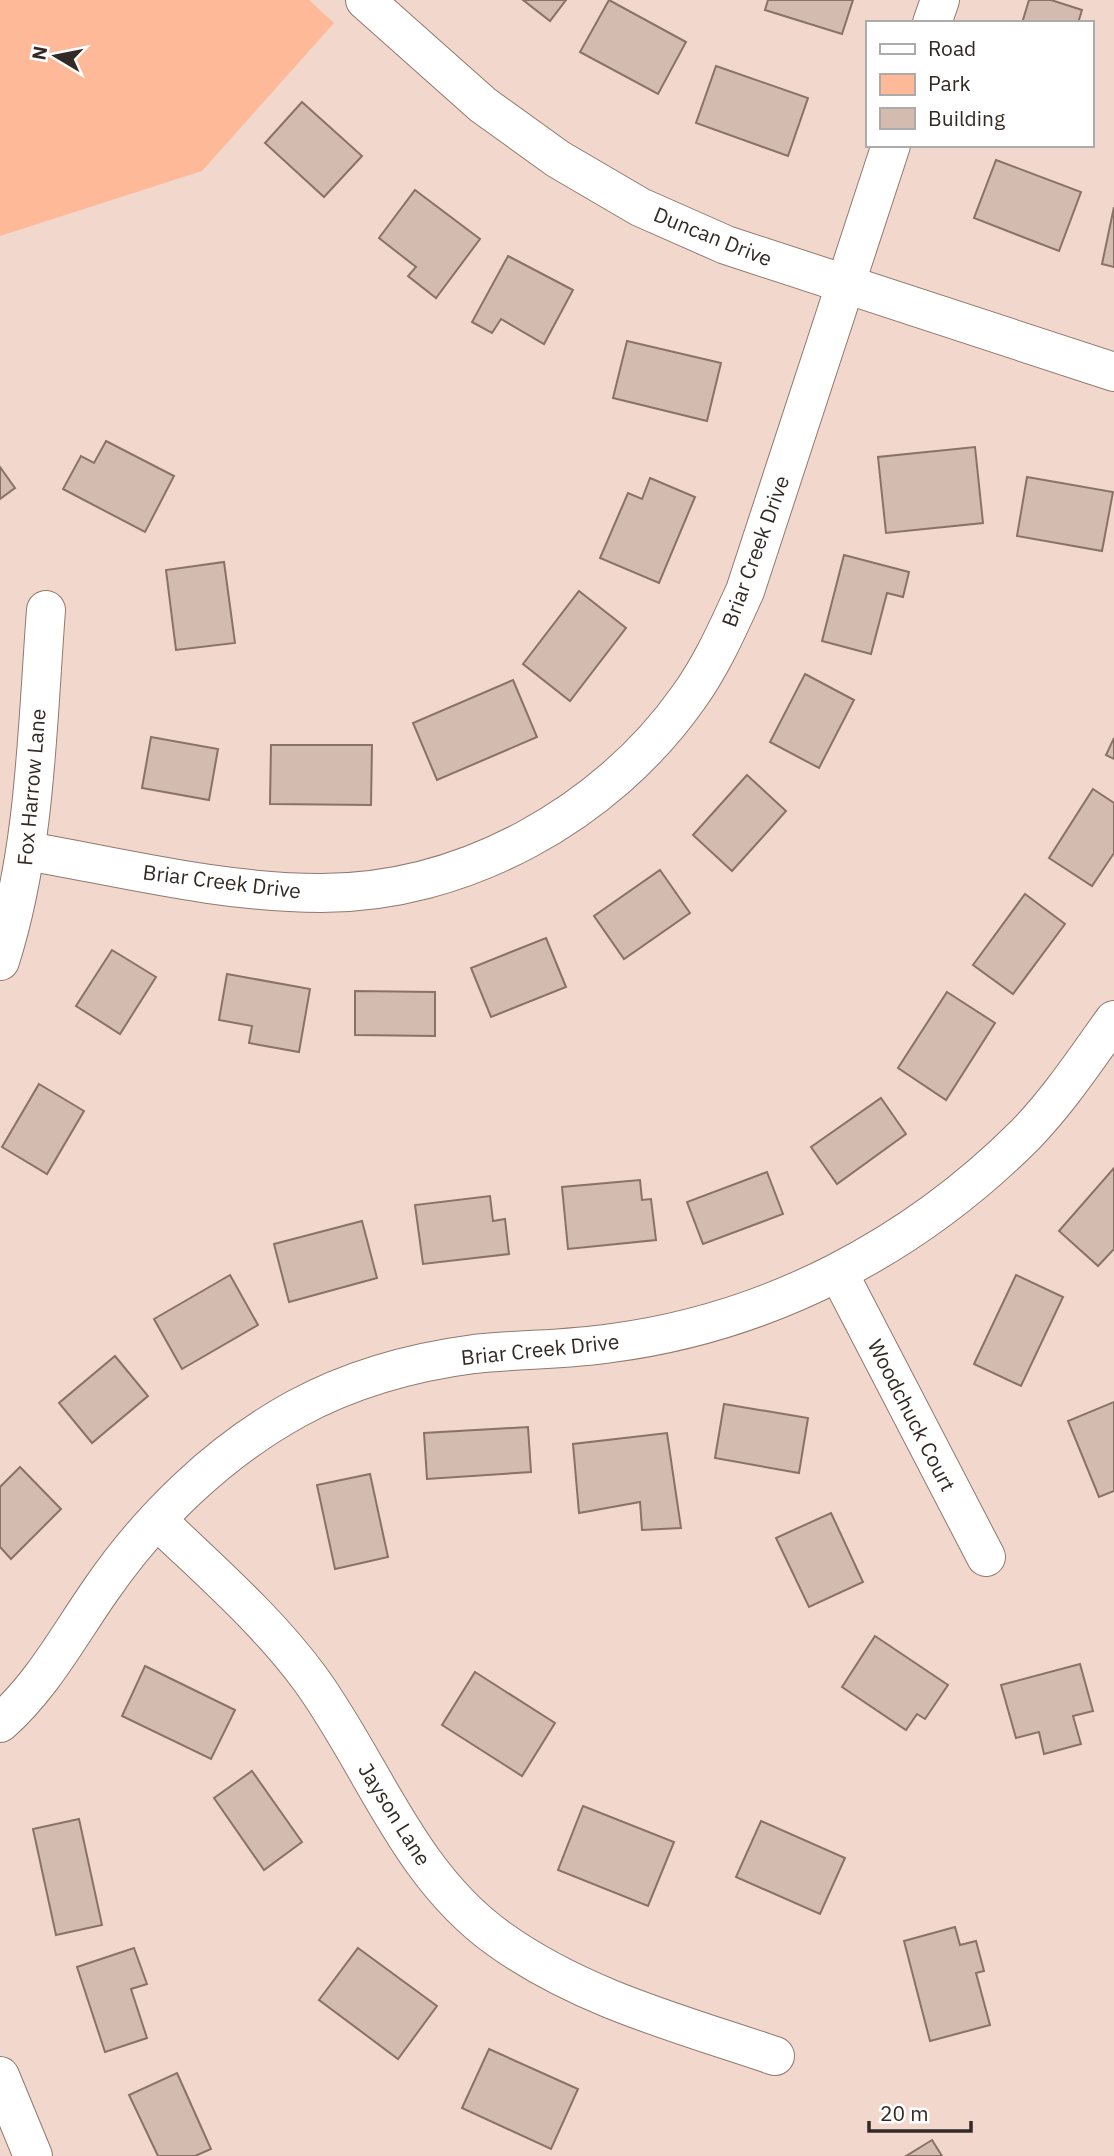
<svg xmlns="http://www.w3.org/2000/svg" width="1114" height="2156" viewBox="0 0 1114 2156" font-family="'IBM Plex Sans',sans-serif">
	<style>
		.green { fill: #fdb998 }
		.building { fill: #d4bbaf; stroke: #897267; stroke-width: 2 }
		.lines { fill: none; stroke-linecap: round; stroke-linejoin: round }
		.minor-casing { stroke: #90796e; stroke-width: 40 }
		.minor { stroke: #fff; stroke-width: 38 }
		.labels { text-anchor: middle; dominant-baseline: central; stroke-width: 5; stroke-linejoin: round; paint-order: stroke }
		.street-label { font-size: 21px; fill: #332a25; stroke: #fff }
	</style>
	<rect width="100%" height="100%" fill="#f2d8cc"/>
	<!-- green -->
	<path class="green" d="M0,0H309L334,23L202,171L0,236Z"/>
	<!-- building -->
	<g class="building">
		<path d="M523,0H566L550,21Z"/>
		<path d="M609,0L686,42L658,94L580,52Z"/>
		<path d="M768,0H853L842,34L765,10Z"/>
		<path d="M1029,0H1051L1082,10L1078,23H1022Z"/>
		<path d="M716,66L808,98L788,156L696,123Z"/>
		<path d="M302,102L362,156L324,197L265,143Z"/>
		<path d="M996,160L1081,192L1059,251L974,218Z"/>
		<path d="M415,190L480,239L436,298L408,276L416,267L379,238Z"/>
		<path d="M1114,207V267L1102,264Z"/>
		<path d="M508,256L573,290L544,344L501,319L492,333L472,322Z"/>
		<path d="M627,341L721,363L707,421L613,398Z"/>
		<path d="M106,441L174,476L145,532L63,489L81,456L94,463Z"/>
		<path d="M975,447L983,523L886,533L878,457Z"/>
		<path d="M0,467L15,488L0,499Z"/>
		<path d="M1027,477L1113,492L1102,551L1017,536Z"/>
		<path d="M650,478L695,497L659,583L600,558L628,493L642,499Z"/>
		<path d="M844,555L909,572L903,597L887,593L871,654L822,641Z"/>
		<path d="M224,562L235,643L176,650L166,570Z"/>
		<path d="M579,591L626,628L570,701L523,664Z"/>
		<path d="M805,674L854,700L819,768L770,742Z"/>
		<path d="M513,680L537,737L437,780L413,723Z"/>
		<path d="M151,737L218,749L209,800L142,788Z"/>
		<path d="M1114,738V759L1106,755Z"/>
		<path d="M271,745H372L371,805L270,804Z"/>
		<path d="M747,775L786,811L732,871L693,835Z"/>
		<path d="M1093,789L1114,803V853L1092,886L1049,858Z"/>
		<path d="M660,870L690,913L624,959L594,916Z"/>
		<path d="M1025,894L1065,924L1013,994L973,965Z"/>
		<path d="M546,938L566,987L491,1017L471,968Z"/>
		<path d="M112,950L156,977L120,1034L76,1006Z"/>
		<path d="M227,974L310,989L299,1052L249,1043L252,1026L219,1020Z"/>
		<path d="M355,991L435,992V1036L355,1035Z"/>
		<path d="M947,992L995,1023L946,1100L898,1068Z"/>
		<path d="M39,1084L84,1111L47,1174L2,1147Z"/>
		<path d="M881,1098L906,1134L837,1184L811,1147Z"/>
		<path d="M1114,1168V1249L1098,1266L1059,1231Z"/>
		<path d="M767,1172L783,1214L703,1244L687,1202Z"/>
		<path d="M640,1180L642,1200L651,1199L656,1240L568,1249L562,1187Z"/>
		<path d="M490,1196L493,1221L505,1219L509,1254L423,1264L415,1205Z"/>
		<path d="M362,1221L377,1278L289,1302L274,1244Z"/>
		<path d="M230,1275L258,1325L182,1369L154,1319Z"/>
		<path d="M1016,1275L1063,1297L1021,1386L974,1364Z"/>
		<path d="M115,1356L148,1396L92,1443L59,1403Z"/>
		<path d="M1114,1402V1491L1099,1497L1068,1421Z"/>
		<path d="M724,1404L808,1418L799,1473L715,1458Z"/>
		<path d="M528,1427L531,1472L427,1479L424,1433Z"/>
		<path d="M667,1433L681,1528L642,1530L640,1502L579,1513L573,1444Z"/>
		<path d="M20,1467L61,1509L11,1559L0,1547V1487Z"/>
		<path d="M370,1474L388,1557L335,1569L317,1485Z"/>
		<path d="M831,1513L863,1582L809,1607L776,1538Z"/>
		<path d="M875,1636L948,1685L925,1719L917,1714L906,1730L842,1687Z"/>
		<path d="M1080,1664L1093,1711L1073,1716L1081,1744L1044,1754L1039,1732L1016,1738L1001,1685Z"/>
		<path d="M145,1666L235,1710L211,1759L122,1716Z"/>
		<path d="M475,1672L555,1723L522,1776L442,1725Z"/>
		<path d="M252,1771L302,1842L264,1870L214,1798Z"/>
		<path d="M583,1806L674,1842L648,1906L558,1870Z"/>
		<path d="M79,1819L102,1925L56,1935L33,1829Z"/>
		<path d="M761,1821L845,1858L820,1914L736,1877Z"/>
		<path d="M955,1927L960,1945L976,1941L984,1971L976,1973L990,2025L930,2041L904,1941Z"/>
		<path d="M134,1948L147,1984L131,1989L147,2038L105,2052L77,1967Z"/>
		<path d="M358,1948L437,2006L398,2059L319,2000Z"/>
		<path d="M489,2049L578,2089L551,2149L462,2108Z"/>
		<path d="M177,2073L211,2149L195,2156H158L129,2095Z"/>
		<path d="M932,2140L942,2156H906Z"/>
	</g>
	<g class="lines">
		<defs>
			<g id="minor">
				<path d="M365,0L483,105L558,159L640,207L726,245L1114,372"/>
				<path d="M932,23L940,0"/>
				<path d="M27,851C124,868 222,893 321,893C464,893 606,814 688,698C712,665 728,628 745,591L891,145"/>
				<path d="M0,961C36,848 37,728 46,610"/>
				<path d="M839,1274L986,1557"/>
				<path d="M157,1520C210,1571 267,1620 311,1680C374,1767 408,1874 499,1939C581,1998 681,2024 775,2056"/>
				<path d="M0,1723C42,1686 68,1637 100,1591C150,1518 218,1452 296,1409C351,1379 413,1362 474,1354C520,1349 567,1350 612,1343C770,1322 913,1247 1025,1135C1059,1100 1086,1059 1114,1020"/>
				<path d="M0,2076L33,2156"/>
			</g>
		</defs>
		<!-- minor casing -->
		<use href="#minor" class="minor-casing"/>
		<!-- minor -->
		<use href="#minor" class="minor"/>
	</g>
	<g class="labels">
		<!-- street labels -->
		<g class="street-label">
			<text transform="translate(713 236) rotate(22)">Duncan Drive</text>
			<text transform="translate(755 551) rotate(-70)">Briar Creek Drive</text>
			<text transform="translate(31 787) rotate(-85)">Fox Harrow Lane</text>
			<text transform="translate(222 881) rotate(7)">Briar Creek Drive</text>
			<text transform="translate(540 1349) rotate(-6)">Briar Creek Drive</text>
			<text transform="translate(912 1415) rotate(63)">Woodchuck Court</text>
			<text transform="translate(395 1814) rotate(58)">Jayson Lane</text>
		</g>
	</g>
	<!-- legend -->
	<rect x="866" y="21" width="228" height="126" fill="#ffffff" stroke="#adaaa8" stroke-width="2"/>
	<rect x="880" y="44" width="35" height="10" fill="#ffffff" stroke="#adaaa8" stroke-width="2"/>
	<text x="928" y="56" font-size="21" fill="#332a25">Road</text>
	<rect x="880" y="74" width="35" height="21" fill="#fdb998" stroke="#adaaa8" stroke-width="2"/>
	<text x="928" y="91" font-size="21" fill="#332a25">Park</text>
	<rect x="880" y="108" width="35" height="21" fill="#d4bbaf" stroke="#adaaa8" stroke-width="2"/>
	<text x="928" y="126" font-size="21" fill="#332a25">Building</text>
	<!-- north arrow -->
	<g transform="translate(56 56) rotate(280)" stroke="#ffffff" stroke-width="5" paint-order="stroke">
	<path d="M0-5L12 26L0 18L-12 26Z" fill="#332a25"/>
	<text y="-10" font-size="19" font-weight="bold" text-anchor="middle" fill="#332a25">N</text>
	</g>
	<!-- scale -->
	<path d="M869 2121v10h102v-10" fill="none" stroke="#332a25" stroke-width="3.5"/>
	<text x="880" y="2121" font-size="21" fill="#332a25" stroke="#ffffff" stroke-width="5" paint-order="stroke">20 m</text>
</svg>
